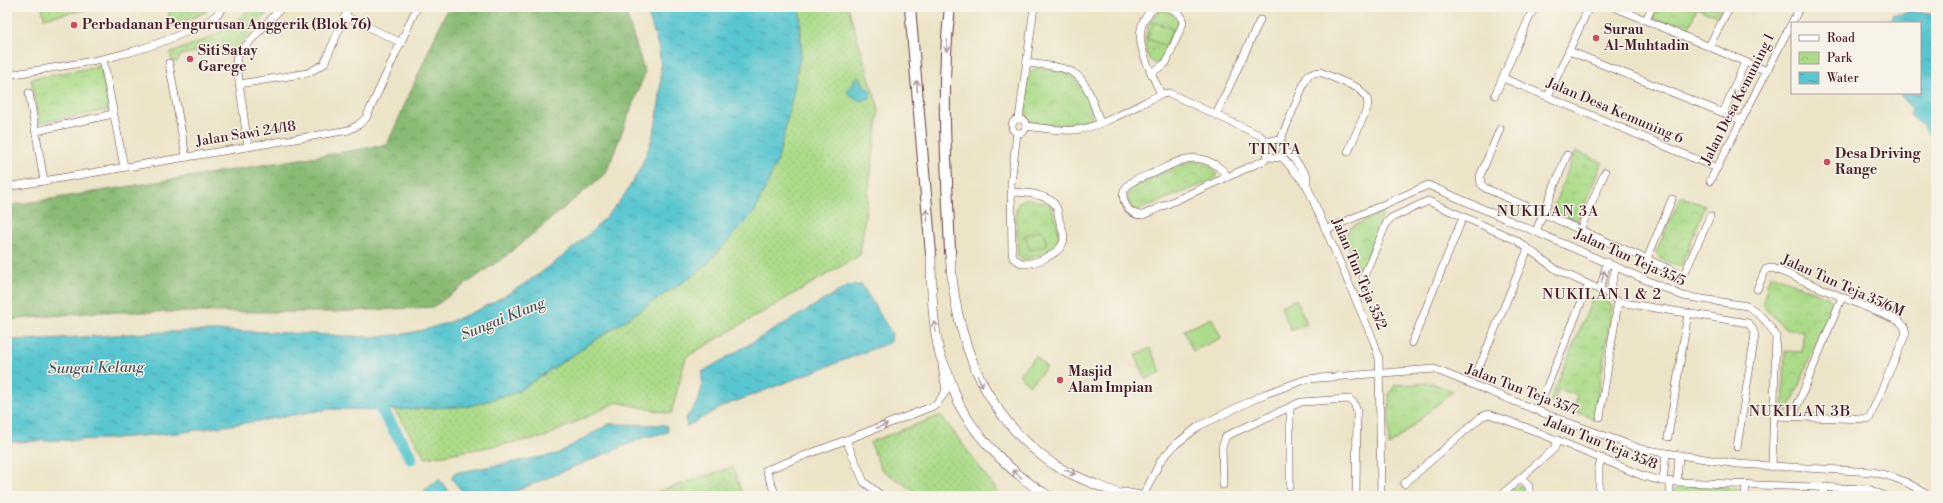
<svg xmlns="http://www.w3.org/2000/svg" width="1943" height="503" viewBox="0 0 1943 503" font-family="'Libre Bodoni',serif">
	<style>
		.grass { fill: url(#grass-dots); stroke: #7b7d5a }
		.forest { fill: url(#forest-crowns); stroke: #6a6d50 }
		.park { fill: url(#park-crowns); stroke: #7b7d5a }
		.pitch { fill: #acdb89; stroke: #7b7d5a }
		.water { fill: url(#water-ripples); stroke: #52727e }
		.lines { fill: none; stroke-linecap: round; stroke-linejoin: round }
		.stream { stroke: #59c6d0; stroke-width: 2 }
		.river { stroke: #59c6d0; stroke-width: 13 }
		.minor-casing { stroke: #623d42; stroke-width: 8 }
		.major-casing { stroke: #623d42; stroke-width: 10 }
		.highway-casing { stroke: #623d42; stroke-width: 12 }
		.minor { stroke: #fff; stroke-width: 7 }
		.major { stroke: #fff; stroke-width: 9 }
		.highway { stroke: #fff; stroke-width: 10 }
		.oneway { stroke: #ae9aa0 }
		.poi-dot { fill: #d1495b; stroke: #f7f3e8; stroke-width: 1.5 }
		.labels { text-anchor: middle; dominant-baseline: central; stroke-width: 3; stroke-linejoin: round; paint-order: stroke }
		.poi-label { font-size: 14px; font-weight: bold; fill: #4a1f2b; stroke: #f7f3e8; text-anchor: start }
		.street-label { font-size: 14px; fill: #4a1f2b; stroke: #f7f3e8 }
		.neighbourhood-label { font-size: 15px; letter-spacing: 1px; fill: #4a1f2b; stroke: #f7f3e8 }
		.water-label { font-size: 15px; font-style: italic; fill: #4e515d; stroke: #f7f3e8 }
	</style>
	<defs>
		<pattern id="grass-dots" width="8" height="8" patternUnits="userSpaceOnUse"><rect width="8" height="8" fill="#acdb89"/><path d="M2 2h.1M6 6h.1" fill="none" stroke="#96bc76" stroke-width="1.8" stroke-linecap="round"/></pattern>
		<pattern id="forest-crowns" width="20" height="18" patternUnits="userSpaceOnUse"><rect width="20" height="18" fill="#89bb75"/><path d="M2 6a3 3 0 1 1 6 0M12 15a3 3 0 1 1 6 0" fill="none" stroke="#729760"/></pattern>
		<pattern id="park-crowns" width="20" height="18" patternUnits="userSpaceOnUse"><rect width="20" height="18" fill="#acdb89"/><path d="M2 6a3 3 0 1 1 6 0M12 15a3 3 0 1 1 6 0" fill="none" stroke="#96bc76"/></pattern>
		<pattern id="water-ripples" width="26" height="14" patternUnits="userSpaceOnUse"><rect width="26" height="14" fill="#59c6d0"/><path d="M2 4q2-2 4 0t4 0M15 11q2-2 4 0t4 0" fill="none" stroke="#4ca0a9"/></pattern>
	</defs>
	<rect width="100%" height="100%" fill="#f7f3e8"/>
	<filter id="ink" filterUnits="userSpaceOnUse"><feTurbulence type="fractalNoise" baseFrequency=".025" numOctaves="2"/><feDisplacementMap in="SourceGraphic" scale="8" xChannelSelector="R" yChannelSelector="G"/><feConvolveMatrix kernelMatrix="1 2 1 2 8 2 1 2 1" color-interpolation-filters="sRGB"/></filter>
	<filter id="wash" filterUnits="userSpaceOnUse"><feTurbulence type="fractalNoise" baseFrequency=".012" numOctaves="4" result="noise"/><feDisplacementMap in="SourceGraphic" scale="16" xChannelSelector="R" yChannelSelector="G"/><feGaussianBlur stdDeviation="0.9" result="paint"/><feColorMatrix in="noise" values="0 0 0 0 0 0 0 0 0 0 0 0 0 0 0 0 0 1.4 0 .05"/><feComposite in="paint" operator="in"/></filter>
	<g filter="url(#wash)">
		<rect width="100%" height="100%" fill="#ece4c7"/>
		<!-- grass -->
		<g class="grass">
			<path d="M42,7H83L84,10L44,18Z"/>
			<path d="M169,7H211L206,12L169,28Z"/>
			<path d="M250,7H272L232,53L224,55L220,47L181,55L177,62L172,61L170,53C199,42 231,33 250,7Z"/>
			<path d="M800,7H848L879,110L860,255L686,357L671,414L617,402L545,437L426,458L394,410L470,406L517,392L701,270L801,51Z"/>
			<path d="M941,415L1001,496H921L881,469L870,442Z"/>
			<path d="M733,467L743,496H644Z"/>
		</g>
		<!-- forest -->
		<path class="forest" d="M448,7H624L645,73L606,173L507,255L433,307L333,312H97L7,320V206L387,145Z"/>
		<!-- park -->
		<g class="park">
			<path d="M1658,7H1723L1718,17L1697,8L1687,32L1653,18Z"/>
			<path d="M1160,11C1170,11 1178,13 1179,24L1164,59C1142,78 1138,23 1160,11Z"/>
			<path d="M101,66L109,110L39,123L31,79Z"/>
			<path d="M1038,68L1058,70L1076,78L1089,103L1092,114L1089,123C1076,125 1041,128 1030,121C1023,115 1025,80 1030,73C1032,70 1035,69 1038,68Z"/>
			<path d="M1576,151L1602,162L1579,219L1577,220L1555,212L1552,210Z"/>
			<path d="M1191,161C1199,161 1211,165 1216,171V177L1213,180L1138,210L1131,208L1128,195L1131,187Z"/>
			<path d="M1681,196L1705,206L1682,265L1677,266L1659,258L1656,252Z"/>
			<path d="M1026,198L1049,204C1056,215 1063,237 1055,248L1027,260H1022L1018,256L1016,210L1019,202Z"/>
			<path d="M1384,212L1363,266L1358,270L1345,237L1349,228Z"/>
			<path d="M1773,275L1829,298L1833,302L1788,412L1784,411L1783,409L1785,351L1802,352L1803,331L1786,330L1762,304L1768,289L1766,287L1770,276Z"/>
			<path d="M1595,297C1602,297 1610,301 1612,308L1594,419L1572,410L1578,396L1559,389L1553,403L1550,401L1592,300Z"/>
			<path d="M1432,383L1453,391L1389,446V394L1395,385Z"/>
			<path d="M1679,485L1737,488L1741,491V496H1674V490Z"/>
			<path d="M1518,486H1521L1524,488V496H1506Z"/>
		</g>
		<!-- pitch -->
		<g class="pitch">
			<path d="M1154,22L1173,29L1166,46L1147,39Z"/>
			<path d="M1042,230L1047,245L1030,250L1025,235Z"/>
			<path d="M1296,299L1307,324L1291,331L1281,306Z"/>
			<path d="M1212,318L1221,338L1193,351L1184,330Z"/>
			<path d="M1150,348L1161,372L1146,379L1135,355Z"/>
			<path d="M1036,356L1047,368L1029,385L1019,374Z"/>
		</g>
		<!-- water -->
		<g class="water">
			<path d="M646,7H800L801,51L793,94L778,160L755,211L701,270L517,392L470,406L394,410L328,409L259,421L177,433L106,439L7,442V340C80,339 154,330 227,331C256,331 285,333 314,334C345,336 378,339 409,333C480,321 573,259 618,203C633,185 645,161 652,138C659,117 663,79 660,57C658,40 650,23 646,7Z"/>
			<path d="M1908,11L1936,15V142L1921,124L1910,115L1911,108L1899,93H1920V23H1889L1893,14H1903Z"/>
			<path d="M860,76L864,86L871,91L870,98L860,101L848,93V88L853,85L854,80Z"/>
			<path d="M862,285L892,334L891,342L724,406L687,426L685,419C699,402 703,394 702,372L848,286Z"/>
			<path d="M609,424L666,425L668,432L643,438L504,496H466L452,479L454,473L557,454Z"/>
			<path d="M439,479L452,496H428L424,491Z"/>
		</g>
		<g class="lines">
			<!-- stream -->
			<path class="stream" d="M454,496L463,491"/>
			<!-- river -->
			<path class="river" d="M373,395L411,458"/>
		</g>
	</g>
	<g filter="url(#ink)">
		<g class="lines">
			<defs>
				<g id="minor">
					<path d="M1156,7C1124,29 1149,67 1161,94"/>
					<path d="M1614,7L1767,71"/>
					<path d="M345,16L402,43"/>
					<path d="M1646,20L1652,7"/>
					<path d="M1709,46L1730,7"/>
					<path d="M1569,51L1741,120"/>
					<path d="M103,59L124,167"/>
					<path d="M169,63L186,157"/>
					<path d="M1027,63C1081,69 1082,70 1100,122"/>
					<path d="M1151,73L1166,63L1183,23L1181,15L1169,7"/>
					<path d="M7,75C69,65 133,58 190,30C204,23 214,20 224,7"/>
					<path d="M1503,78L1717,168"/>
					<path d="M239,84L308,73L324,64L349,7"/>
					<path d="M29,93L44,181"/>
					<path d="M1495,95L1534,7"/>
					<path d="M1548,96L1589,7"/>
					<path d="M1723,113L1745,62"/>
					<path d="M1216,115L1260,20"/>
					<circle cx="1019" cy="126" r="7"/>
					<path d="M1019,119L1034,7"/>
					<path d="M1026,126C1042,128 1059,131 1075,130C1100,128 1138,105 1161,94L1169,93L1259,135L1269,143"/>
					<path d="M1500,129L1480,176L1481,184L1485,188L1678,273H1684L1687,268L1710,216"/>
					<path d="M36,131L113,114"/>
					<circle cx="1275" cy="149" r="9"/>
					<path d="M1280,141L1306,79L1309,74L1320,72L1358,88L1367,98L1368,106L1348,152"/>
					<path d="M248,147L236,59L239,53L282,7"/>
					<path d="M1284,152L1290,154L1307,176V186L1374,342L1379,359L1381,496"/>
					<path d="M1281,156L1307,186"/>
					<path d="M1227,177C1225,171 1220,168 1214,164C1190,151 1176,163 1154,173C1146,176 1134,179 1128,185C1117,196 1127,216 1143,215L1265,160L1269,155"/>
					<path d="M1710,181L1800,7"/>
					<path d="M7,187L349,130L358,125L366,118L417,7"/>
					<path d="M1011,192C1022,192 1041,194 1050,200C1057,204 1058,212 1059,219C1061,226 1066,236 1063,243C1058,255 1035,264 1023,264L1013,258L1012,252L1011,183L1017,133"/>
					<path d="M1326,230L1428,185L1683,296L1747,306C1759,312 1770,325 1776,336L1772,467"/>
					<path d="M1580,230L1605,172"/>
					<path d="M1536,231L1567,155"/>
					<path d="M1647,259L1672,199"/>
					<path d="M1363,278L1387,222L1391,218L1428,201L1516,240L1557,270L1609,294L1618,302L1748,323L1752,328L1755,335L1737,447"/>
					<path d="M1757,289L1766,269L1773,268L1899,321L1904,326L1906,333L1869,419L1774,416"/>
					<path d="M1600,290L1607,262"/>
					<path d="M1609,294L1616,267"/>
					<path d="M1412,343L1463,217"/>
					<path d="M1478,370L1528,249"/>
					<path d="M1543,396L1588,286"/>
					<path d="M1290,407V486"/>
					<path d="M1793,416L1842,297"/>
					<path d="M1600,417L1618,302"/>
					<path d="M1668,437L1688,313"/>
					<path d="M846,440L936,405L946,391L942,366"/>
					<path d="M1521,478L1529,486V496"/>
					<path d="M1663,481L1666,453"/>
					<path d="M1670,481V496"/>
					<path d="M1677,482L1679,455"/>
					<path d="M1404,484L1481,417L1489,414L1525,427L1643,476L1663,481L1677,482L1868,489L1885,496"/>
					<path d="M1223,485L1222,447L1226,436L1301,402L1349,399L1354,403L1357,412L1356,496"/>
					<path d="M776,496L766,470L846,440L864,482L882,496"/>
					<path d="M1143,496L1161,460L1175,445L1199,426L1265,394L1307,379L1434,369L1556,418L1641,449L1737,464L1873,472C1893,476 1912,483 1928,496"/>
					<path d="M1500,496L1554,449L1558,440"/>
					<path d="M1599,496V466L1602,458"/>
					<path d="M1745,496L1746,484"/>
					<path d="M1822,496L1826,487"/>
				</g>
				<g id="major">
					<path d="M950,252C954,335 982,415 1053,464C1073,477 1098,485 1119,494"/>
					<path d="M931,254C931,287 932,319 939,351C941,360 946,368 949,377C953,387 956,398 961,408C980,442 1016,477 1049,496"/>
					<path d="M1115,496L1124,493L1140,496"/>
				</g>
				<g id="highway">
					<path d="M910,7L931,254"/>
					<path d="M950,252C947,170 940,88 950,7"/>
				</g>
			</defs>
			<!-- minor casing -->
			<use href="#minor" class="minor-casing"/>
			<!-- major casing -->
			<use href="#major" class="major-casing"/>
			<!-- highway casing -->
			<use href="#highway" class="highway-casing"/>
			<!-- minor -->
			<use href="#minor" class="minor"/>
			<!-- major -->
			<use href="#major" class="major"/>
			<!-- highway -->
			<use href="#highway" class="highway"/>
		</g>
		<!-- one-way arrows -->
		<defs><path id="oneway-shaft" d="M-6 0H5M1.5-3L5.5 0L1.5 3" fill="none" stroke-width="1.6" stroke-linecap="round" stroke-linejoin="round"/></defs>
		<g class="oneway">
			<use href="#oneway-shaft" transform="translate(947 46) rotate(92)"/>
			<use href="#oneway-shaft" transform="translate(917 86) rotate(-95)"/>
			<use href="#oneway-shaft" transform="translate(927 215) rotate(-95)"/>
			<use href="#oneway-shaft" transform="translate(1603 276) rotate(-76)"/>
			<use href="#oneway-shaft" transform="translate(935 327) rotate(-99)"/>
			<use href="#oneway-shaft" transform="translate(980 381) rotate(64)"/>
			<use href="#oneway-shaft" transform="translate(882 426) rotate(-21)"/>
			<use href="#oneway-shaft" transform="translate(1070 472) rotate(25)"/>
			<use href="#oneway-shaft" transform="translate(1017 474) rotate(-139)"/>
		</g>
	</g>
	<!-- markers -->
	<g class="poi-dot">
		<circle cx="74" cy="25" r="4"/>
		<circle cx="1596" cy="38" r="4"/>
		<circle cx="190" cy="59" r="4"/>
		<circle cx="1827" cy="162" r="4"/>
		<circle cx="1060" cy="380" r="4"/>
	</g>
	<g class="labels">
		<!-- poi labels -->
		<g class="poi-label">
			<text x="82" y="25">Perbadanan Pengurusan Anggerik (Blok 76)</text>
			<text x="1604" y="30">Surau<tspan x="1604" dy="16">Al-Muhtadin</tspan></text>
			<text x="198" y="51">Siti Satay<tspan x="198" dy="16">Garege</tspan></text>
			<text x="1835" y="154">Desa Driving<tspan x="1835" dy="16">Range</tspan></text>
			<text x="1068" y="372">Masjid<tspan x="1068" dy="16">Alam Impian</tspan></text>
		</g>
		<!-- street labels -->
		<g class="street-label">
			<text transform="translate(1738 99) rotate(-63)">Jalan Desa Kemuning 1</text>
			<text transform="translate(1615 111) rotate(23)">Jalan Desa Kemuning 6</text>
			<text transform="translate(246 134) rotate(-9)">Jalan Sawi 24/18</text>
			<text transform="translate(1630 258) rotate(24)">Jalan Tun Teja 35/5</text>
			<text transform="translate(1359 274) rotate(67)">Jalan Tun Teja 35/2</text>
			<text transform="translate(1843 286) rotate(24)">Jalan Tun Teja 35/6M</text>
			<text transform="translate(1522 390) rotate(21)">Jalan Tun Teja 35/7</text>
			<text transform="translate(1601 443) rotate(22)">Jalan Tun Teja 35/8</text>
		</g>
		<!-- neighbourhood labels -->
		<g class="neighbourhood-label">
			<text x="1275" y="149">TINTA</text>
			<text x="1548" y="211">NUKILAN 3A</text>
			<text x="1602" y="294">NUKILAN 1 &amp; 2</text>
			<text x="1800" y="411">NUKILAN 3B</text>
		</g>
		<!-- water labels -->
		<g class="water-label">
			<text transform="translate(503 319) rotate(-22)">Sungai Klang</text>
			<text transform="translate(96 368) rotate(-1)">Sungai Kelang</text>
		</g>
	</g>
	<!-- margin -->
	<rect width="1943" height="503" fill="none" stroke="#f7f3e8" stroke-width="24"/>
	<!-- legend -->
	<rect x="1791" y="22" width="130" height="72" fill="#f7f3e8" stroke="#b29e9c"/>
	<rect x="1799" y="35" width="20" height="6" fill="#ffffff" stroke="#b29e9c"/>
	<text x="1827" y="42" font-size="12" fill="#4a1f2b">Road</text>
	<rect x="1799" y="52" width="20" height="12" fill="url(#park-crowns)" stroke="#b29e9c"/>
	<text x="1827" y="62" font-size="12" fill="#4a1f2b">Park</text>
	<rect x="1799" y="72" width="20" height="12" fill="url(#water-ripples)" stroke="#b29e9c"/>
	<text x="1827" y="82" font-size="12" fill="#4a1f2b">Water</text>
</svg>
